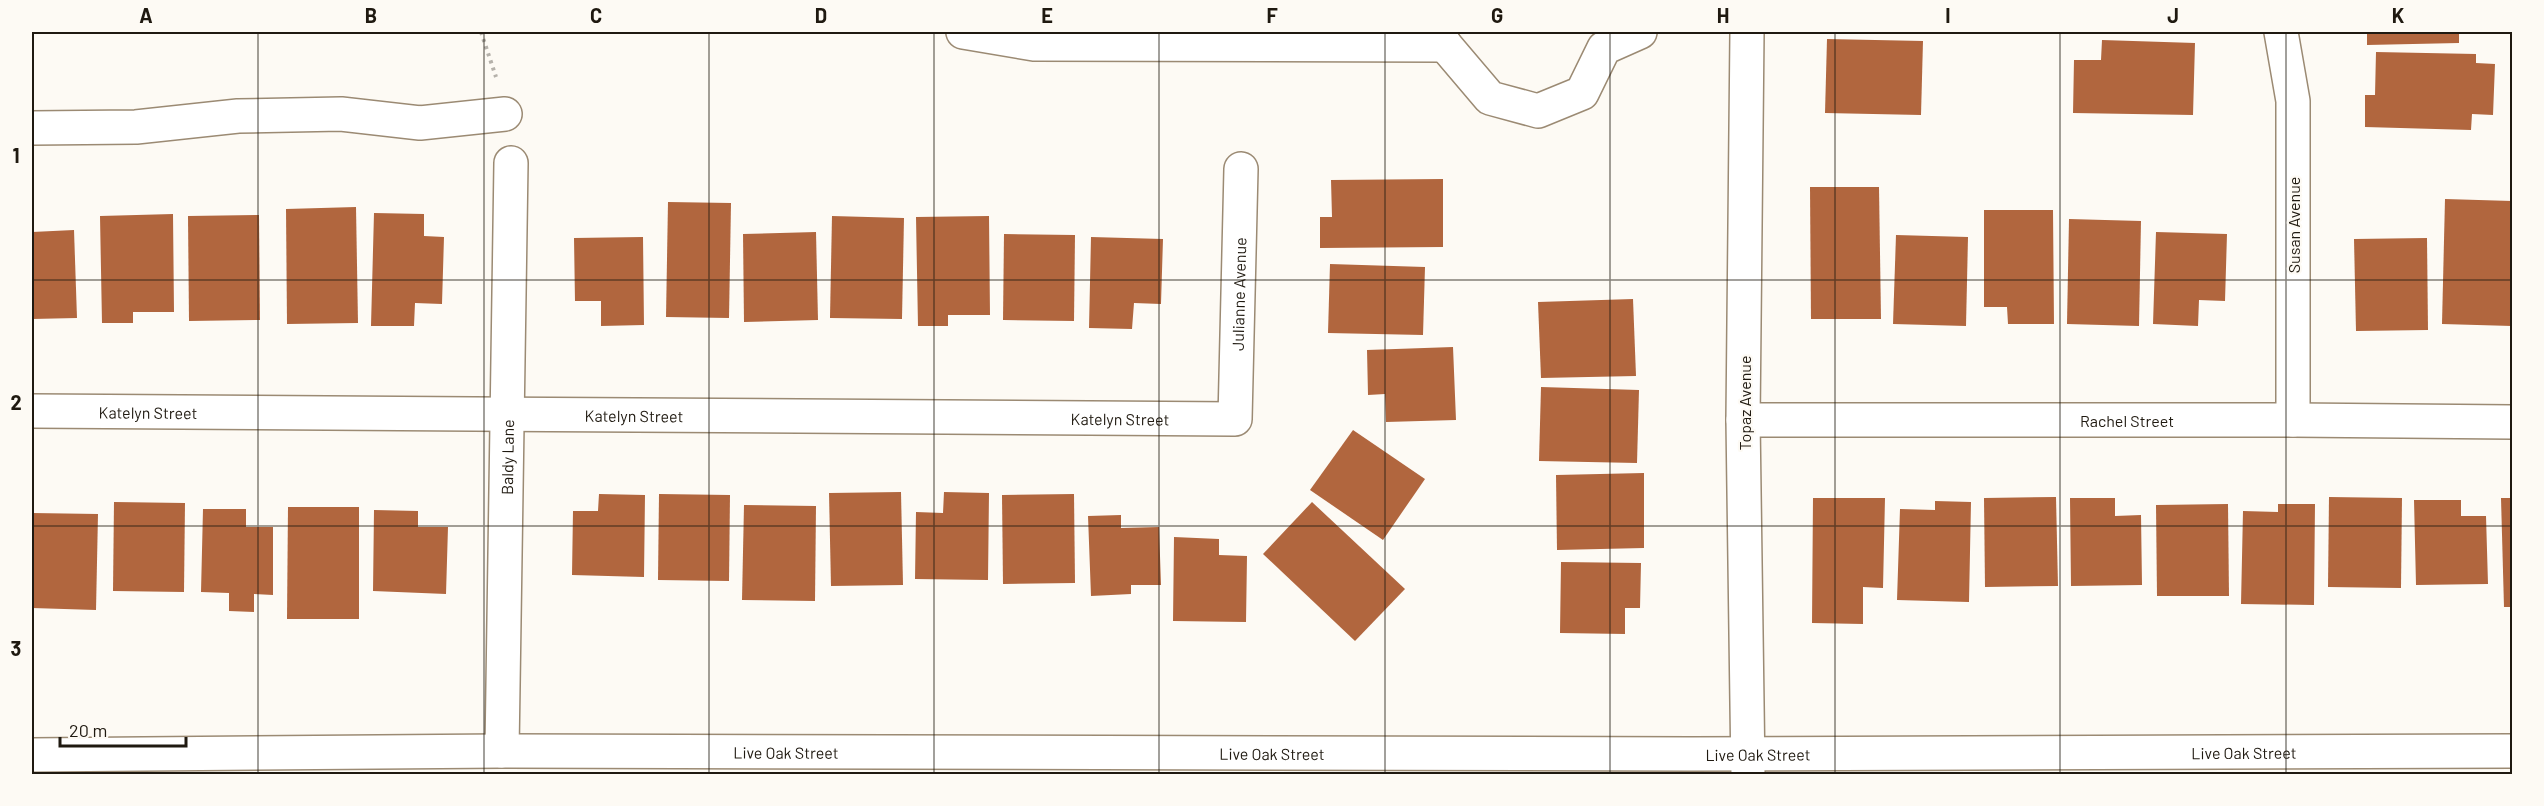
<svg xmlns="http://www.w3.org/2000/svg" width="2544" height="806" viewBox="0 0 2544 806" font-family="Barlow,sans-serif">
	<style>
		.building { fill: #b1663e }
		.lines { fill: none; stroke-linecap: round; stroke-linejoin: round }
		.minor-casing { stroke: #9b8a73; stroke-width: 36 }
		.path { stroke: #b5b1aa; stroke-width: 4; stroke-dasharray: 3 4.5; stroke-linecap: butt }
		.minor { stroke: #fff; stroke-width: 33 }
		.grid { fill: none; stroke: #1f1910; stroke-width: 1.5; stroke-opacity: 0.55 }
		.labels { text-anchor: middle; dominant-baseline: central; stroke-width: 4.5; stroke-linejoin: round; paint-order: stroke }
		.street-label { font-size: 16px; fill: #1f1910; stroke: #fdfaf4 }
		.neatline { fill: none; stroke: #1f1910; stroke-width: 2 }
		.grid-label { font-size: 20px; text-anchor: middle; font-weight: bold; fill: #1f1910 }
	</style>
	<rect width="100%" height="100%" fill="#fdfaf4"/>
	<!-- building -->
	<g class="building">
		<path d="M2367,32H2459V43L2367,45Z"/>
		<path d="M1827,39L1923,41L1921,115L1825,113Z"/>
		<path d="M2102,40L2195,43L2193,115L2073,113L2074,60H2101Z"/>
		<path d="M2376,52L2476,54V63L2495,64L2493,115L2472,114L2471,130L2365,127V95H2375Z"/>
		<path d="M1443,179V247L1320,248V217H1332L1331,180Z"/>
		<path d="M1810,187H1879L1881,319H1811Z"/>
		<path d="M2445,199L2512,201V326L2442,324Z"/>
		<path d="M668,202L731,203L729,318L666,317Z"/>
		<path d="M356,207L358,323L287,324L286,209Z"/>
		<path d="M1984,210H2053L2054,324H2008L2007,307H1984Z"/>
		<path d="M374,213L424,214V236L444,237L442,304L415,303L414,326H371Z"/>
		<path d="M173,214L174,312H133V323H102L100,216Z"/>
		<path d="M259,215L260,320L189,321L188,216Z"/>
		<path d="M832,216L904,218L902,319L830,318Z"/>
		<path d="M989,216L990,315H948V326H918L916,217Z"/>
		<path d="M2069,219L2141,221L2139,326L2067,324Z"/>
		<path d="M74,230L77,318L32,319V232Z"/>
		<path d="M816,232L818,320L744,322L743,234Z"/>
		<path d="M2156,232L2227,234L2225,301L2199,300L2198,326L2153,324Z"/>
		<path d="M1004,234L1075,235L1074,321L1003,320Z"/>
		<path d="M1896,235L1968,237L1966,326L1893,324Z"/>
		<path d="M643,237L644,325L601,326V301H575L574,238Z"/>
		<path d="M1091,237L1163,239L1161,304L1134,303L1132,329L1089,328Z"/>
		<path d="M2427,238L2428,330L2356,331L2354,239Z"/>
		<path d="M1330,264L1425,267L1423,335L1328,333Z"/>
		<path d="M1633,299L1636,376L1541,378L1538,302Z"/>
		<path d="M1453,347L1456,420L1386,422L1385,394L1368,395L1367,350Z"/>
		<path d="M1541,387L1639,390L1637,463L1539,461Z"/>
		<path d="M1353,430L1425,479L1383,540L1310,490Z"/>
		<path d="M1644,473V548L1557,550L1556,475Z"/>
		<path d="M901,492L903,585L831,586L829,493Z"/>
		<path d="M944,492L989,493L988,580L915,579L916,512L943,513Z"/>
		<path d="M599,494L645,495L644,577L572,575L573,511H598Z"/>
		<path d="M659,494L730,495L729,581L658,580Z"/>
		<path d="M1074,494L1075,583L1003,584L1002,495Z"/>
		<path d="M2056,497L2058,586L1985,587L1984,498Z"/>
		<path d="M2329,497L2402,498L2401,588L2328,587Z"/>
		<path d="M1813,498H1885L1883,588L1863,587V624L1812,623Z"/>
		<path d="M2070,498H2115V516L2141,515L2142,585L2071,586Z"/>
		<path d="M2501,498H2512V607H2504Z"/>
		<path d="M2414,500H2461V516H2486L2488,584L2416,585Z"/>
		<path d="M1935,501L1971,502L1969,602L1897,600L1900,509L1935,510Z"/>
		<path d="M114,502L185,503L184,592L113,591Z"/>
		<path d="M1312,502L1405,589L1355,641L1263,554Z"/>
		<path d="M2228,504L2229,596H2157L2156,505Z"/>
		<path d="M2278,504H2315L2314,605L2241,604L2243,511L2278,512Z"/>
		<path d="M744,505L816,506L815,601L742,600Z"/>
		<path d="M288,507H359V619H287Z"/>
		<path d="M203,509H246V527H273V595L254,594V612L229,611V593L201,592Z"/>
		<path d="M374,510L418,511V527H448L446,594L373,591Z"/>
		<path d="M32,513L98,514L96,610L32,608Z"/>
		<path d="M1121,515V528L1159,527L1161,585H1131V594L1091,596L1088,516Z"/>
		<path d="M1174,537L1219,539V555L1247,556L1246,622L1173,621Z"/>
		<path d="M1561,562L1641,563L1640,608H1625V634L1560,633Z"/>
	</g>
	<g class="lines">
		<defs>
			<g id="minor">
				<path d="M963,32L1034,44L1445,45"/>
				<path d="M1438,32L1445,45L1490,98L1538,111L1582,93L1604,48L1640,32"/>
				<path d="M1747,32L1743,420L1748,774"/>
				<path d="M2281,32L2293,101V420"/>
				<path d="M32,128L136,127L238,116L341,114L420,123L505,114"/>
				<path id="s1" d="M32,411L1235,419L1241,169"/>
				<path id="s2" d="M1743,420H2293L2512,422"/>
				<path id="s3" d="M502,751L511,163"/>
				<path id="s4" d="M32,755L502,751L1691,754L2512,751"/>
			</g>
		</defs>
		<!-- minor casing -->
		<use href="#minor" class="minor-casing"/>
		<!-- path -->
		<path class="path" d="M481,32L496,77"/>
		<!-- minor -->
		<use href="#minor" class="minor"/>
	</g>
	<!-- grid -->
	<path class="grid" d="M258,32V774M484,32V774M709,32V774M934,32V774M1159,32V774M1385,32V774M1610,32V774M1835,32V774M2060,32V774M2286,32V774M32,280H2512M32,526H2512"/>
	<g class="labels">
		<!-- street labels -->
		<g class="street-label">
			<text transform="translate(2293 225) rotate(-90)">Susan Avenue</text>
			<text stroke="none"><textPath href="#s1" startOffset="1328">Julianne Avenue</textPath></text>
			<text transform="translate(1744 403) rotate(-90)">Topaz Avenue</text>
			<text stroke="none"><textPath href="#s1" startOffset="116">Katelyn Street</textPath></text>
			<text stroke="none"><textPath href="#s1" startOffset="602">Katelyn Street</textPath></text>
			<text stroke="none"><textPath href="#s1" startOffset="1088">Katelyn Street</textPath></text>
			<text stroke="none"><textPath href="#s2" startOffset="384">Rachel Street</textPath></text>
			<text stroke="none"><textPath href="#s3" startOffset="294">Baldy Lane</textPath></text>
			<text stroke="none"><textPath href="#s4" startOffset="754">Live Oak Street</textPath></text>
			<text stroke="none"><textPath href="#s4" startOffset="2212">Live Oak Street</textPath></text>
			<text stroke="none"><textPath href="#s4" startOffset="1240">Live Oak Street</textPath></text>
			<text stroke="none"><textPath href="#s4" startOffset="1726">Live Oak Street</textPath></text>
		</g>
	</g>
	<!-- border -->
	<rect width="2544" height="806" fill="none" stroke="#fdfaf4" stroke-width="66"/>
	<!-- scale -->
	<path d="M60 737v9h126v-9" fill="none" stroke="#1f1910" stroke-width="3"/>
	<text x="69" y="737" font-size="18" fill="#1f1910" stroke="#fdfaf4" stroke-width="4.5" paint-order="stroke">20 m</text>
	<rect x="33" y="33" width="2478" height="740" class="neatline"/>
	<g class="grid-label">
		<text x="146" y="23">A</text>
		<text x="371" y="23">B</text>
		<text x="596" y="23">C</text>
		<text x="821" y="23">D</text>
		<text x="1047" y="23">E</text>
		<text x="1272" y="23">F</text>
		<text x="1497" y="23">G</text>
		<text x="1723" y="23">H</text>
		<text x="1948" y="23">I</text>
		<text x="2173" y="23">J</text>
		<text x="2398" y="23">K</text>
		<text x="16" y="163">1</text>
		<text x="16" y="410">2</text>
		<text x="16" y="656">3</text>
	</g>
</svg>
